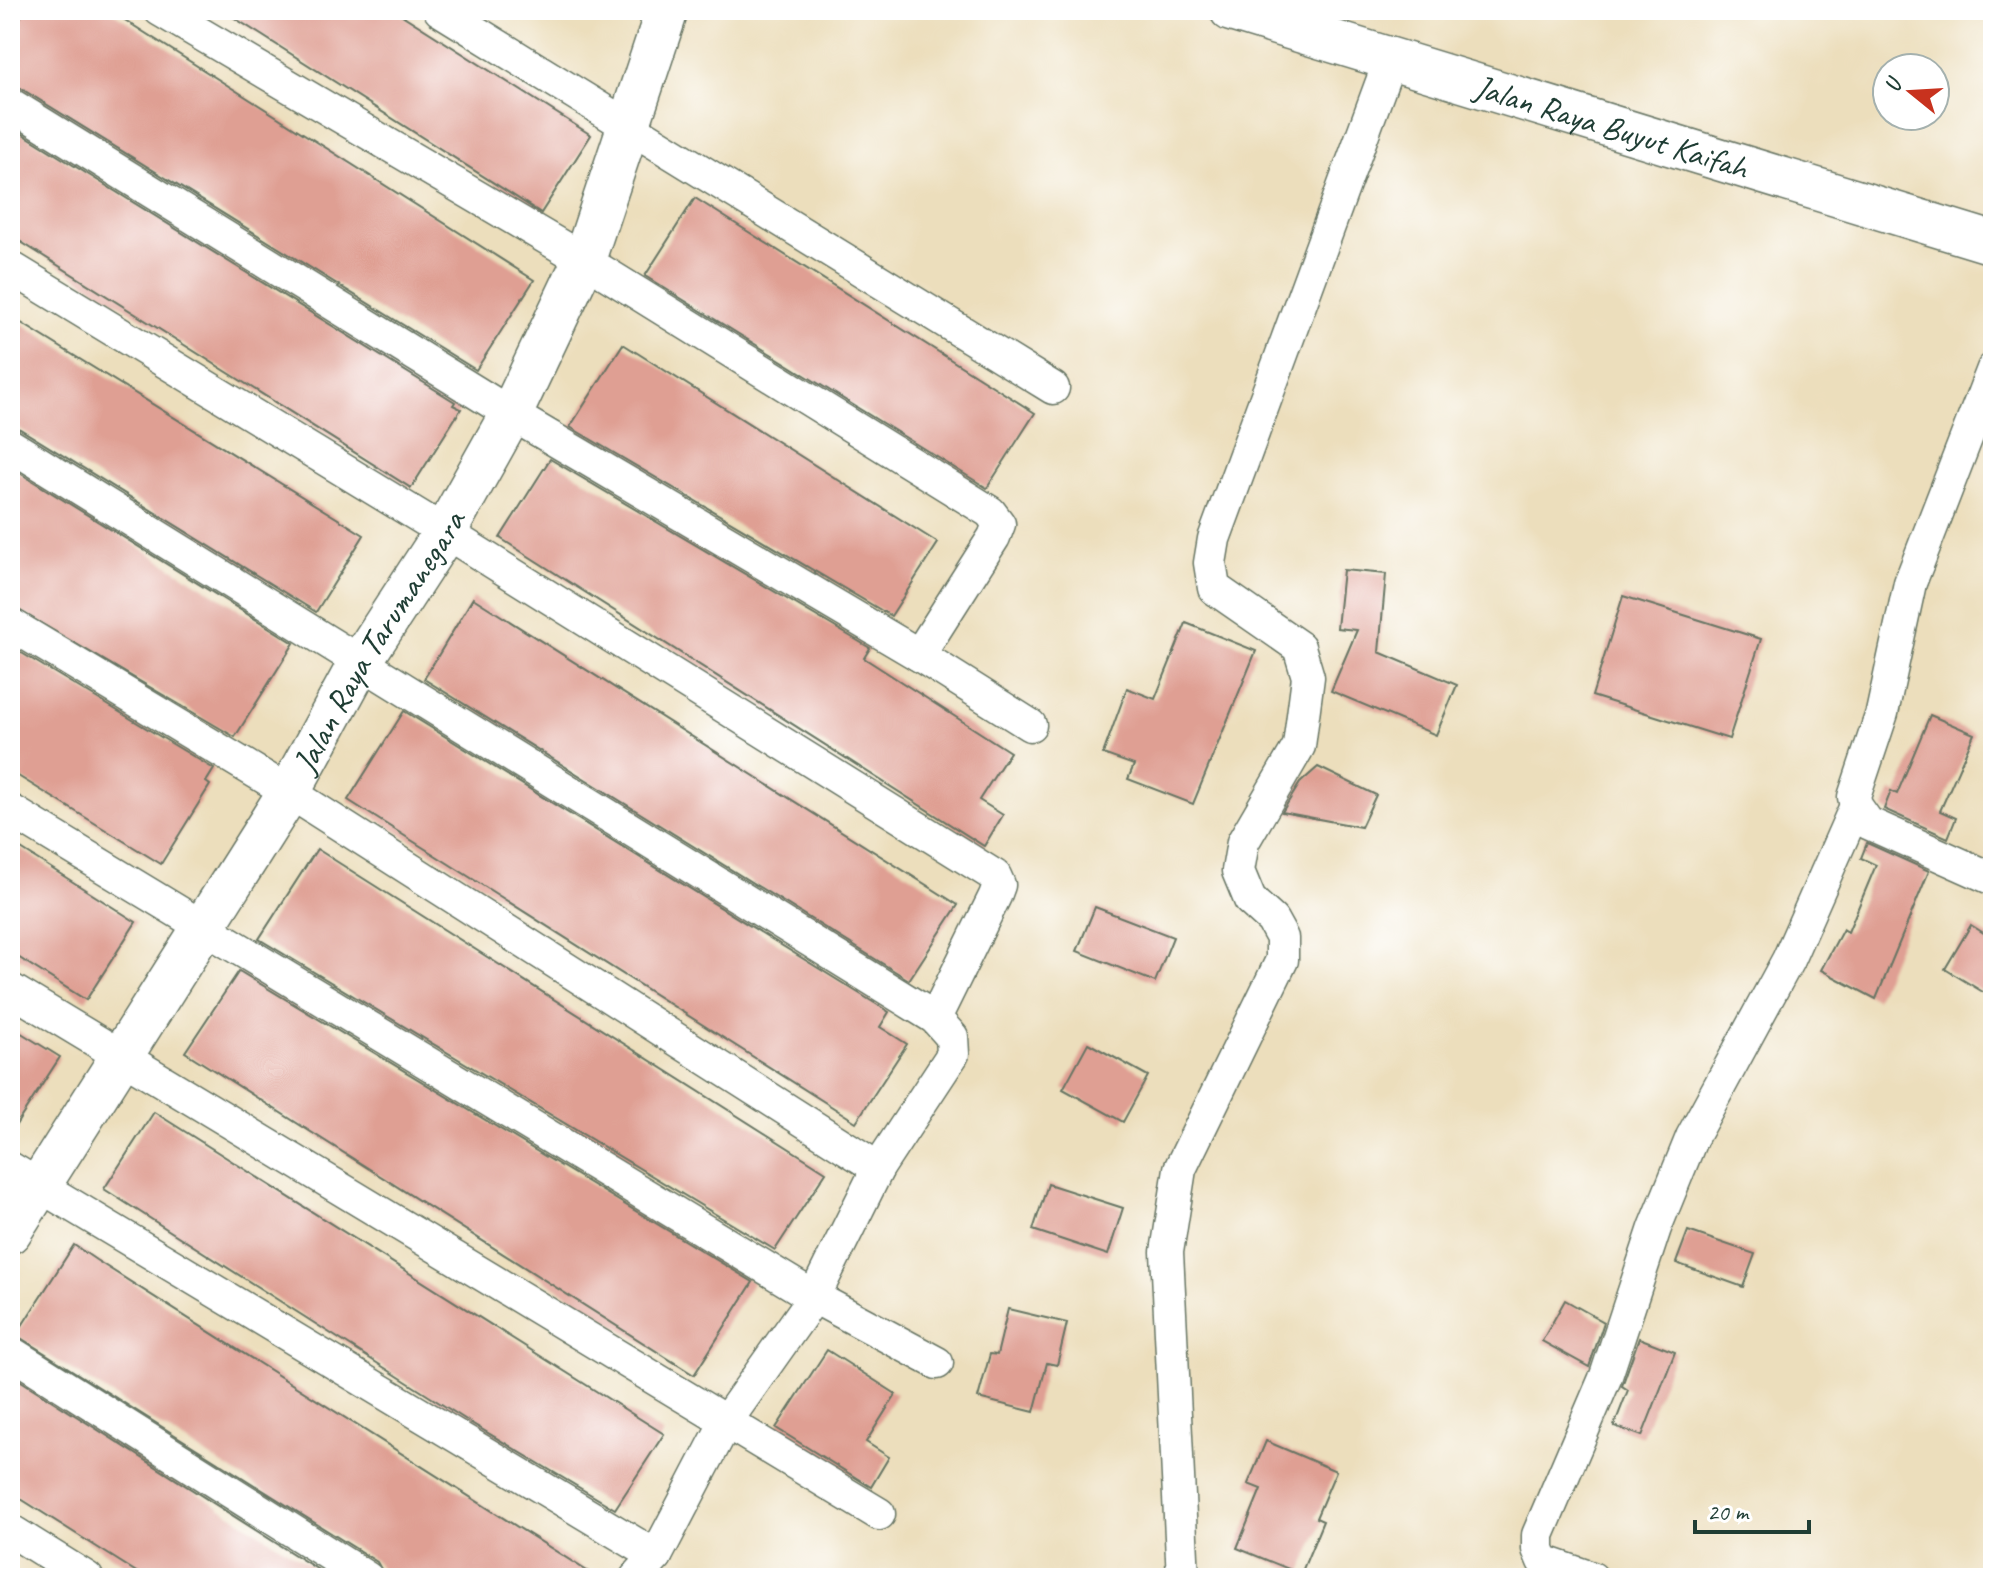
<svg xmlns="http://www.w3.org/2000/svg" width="2003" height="1588" viewBox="0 0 2003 1588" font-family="Caveat,sans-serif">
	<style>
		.building { fill: #df9f93 }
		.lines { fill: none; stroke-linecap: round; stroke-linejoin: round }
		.minor-casing { stroke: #677564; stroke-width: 35 }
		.tertiary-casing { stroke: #677564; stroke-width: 45 }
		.minor { stroke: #fff; stroke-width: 32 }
		.tertiary { stroke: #fff; stroke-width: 42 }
		.labels { text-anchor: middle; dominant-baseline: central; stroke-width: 8; stroke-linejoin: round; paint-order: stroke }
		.street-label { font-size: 34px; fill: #1f3d34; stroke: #fff }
	</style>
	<rect width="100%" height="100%" fill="#fff"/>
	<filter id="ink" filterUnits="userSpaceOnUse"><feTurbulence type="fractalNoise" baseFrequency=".0125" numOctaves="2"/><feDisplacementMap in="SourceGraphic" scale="16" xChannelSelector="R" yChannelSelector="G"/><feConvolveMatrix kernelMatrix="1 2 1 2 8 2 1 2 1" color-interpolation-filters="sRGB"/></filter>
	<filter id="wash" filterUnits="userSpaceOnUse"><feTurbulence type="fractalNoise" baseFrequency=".006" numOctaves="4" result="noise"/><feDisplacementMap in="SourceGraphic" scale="32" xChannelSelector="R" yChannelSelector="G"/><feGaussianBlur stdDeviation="1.8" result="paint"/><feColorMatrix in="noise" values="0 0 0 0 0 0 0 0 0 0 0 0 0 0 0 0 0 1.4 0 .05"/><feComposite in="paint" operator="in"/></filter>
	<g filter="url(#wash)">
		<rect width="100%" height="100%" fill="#ecdebc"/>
		<g id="blocks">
			<!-- building -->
			<g class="building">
				<path d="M25,10H109L534,280L476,370L20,88L10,85V34Z"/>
				<path d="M222,10H394L591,135L541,213Z"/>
				<path d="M10,126L455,402L453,405L461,409L411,488L10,235Z"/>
				<path d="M695,198L1035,413L987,488L645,276Z"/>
				<path d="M10,316L364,535L316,612L20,429L10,426Z"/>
				<path d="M623,344L938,543L891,616L570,427Z"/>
				<path d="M550,459L870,648L864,658L1010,752L979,800L1003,815L984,846L500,538Z"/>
				<path d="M10,467L294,643L235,737L10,605Z"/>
				<path d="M1343,570L1386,574L1379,652L1457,685L1436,735L1331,691L1357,630L1337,628Z"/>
				<path d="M1623,596L1761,639L1729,739L1592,696Z"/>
				<path d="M473,598L958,905L909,980L424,679Z"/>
				<path d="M1186,623L1256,651L1193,804L1128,779L1134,765L1103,754L1127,688L1155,699Z"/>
				<path d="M10,646L214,769L206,782L210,785L161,864L10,771Z"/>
				<path d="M404,711L889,1012L880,1027L907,1044L856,1122L348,800Z"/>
				<path d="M1930,715L1974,734L1940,811L1956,818L1948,838L1884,809L1891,791L1897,794Z"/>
				<path d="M1318,767L1376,795L1361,827L1282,812L1300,783Z"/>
				<path d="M10,842L136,922L86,1000L10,952Z"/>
				<path d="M1867,843L1929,871L1876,999L1821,970L1843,929L1848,932L1876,865L1861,858Z"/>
				<path d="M317,849L826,1172L775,1250L259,939Z"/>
				<path d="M1095,907L1173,937L1155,982L1077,951Z"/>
				<path d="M1971,925L1993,939V998L1945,969Z"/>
				<path d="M239,971L753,1282L694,1375L185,1052Z"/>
				<path d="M10,1026L60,1057L10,1134Z"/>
				<path d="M1088,1043L1148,1076L1123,1122L1063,1089Z"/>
				<path d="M154,1112L664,1434L615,1509L468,1421L104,1189Z"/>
				<path d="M1048,1184L1123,1208L1108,1255L1033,1230Z"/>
				<path d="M1688,1231L1755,1254L1743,1287L1676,1263Z"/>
				<path d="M74,1245L96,1260L598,1578H386L377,1562L16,1335Z"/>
				<path d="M1565,1300L1604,1322L1589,1367L1542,1341Z"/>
				<path d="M1008,1309L1067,1323L1057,1365L1047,1363L1034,1412L978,1398L990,1354L997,1355Z"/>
				<path d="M1639,1338L1675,1352L1642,1436L1614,1426L1628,1390L1622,1386Z"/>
				<path d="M827,1350L896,1394L866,1442L889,1457L871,1487L776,1428Z"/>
				<path d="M10,1374L331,1578H146L89,1542L10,1492Z"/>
				<path d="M1266,1441L1336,1471L1316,1518L1323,1521L1301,1574L1237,1548L1261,1489L1248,1484Z"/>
			</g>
		</g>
	</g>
	<g filter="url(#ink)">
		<use href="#blocks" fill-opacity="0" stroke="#677564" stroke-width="2"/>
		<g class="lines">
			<defs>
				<g id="minor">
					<path d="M160,10L584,260L990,512L999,524L994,537L919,655"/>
					<path d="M440,10L1053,388"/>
					<path d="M10,104L511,414L919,655L1030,725"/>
					<path d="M10,267L445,532L995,876L999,885L995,896L935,1018"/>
					<path d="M1993,369L1910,583L1882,713L1854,797L1856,806L1868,823L1993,879"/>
					<path d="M10,445L935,1018L952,1037L953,1054L878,1168L814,1297L727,1420L656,1556L636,1578"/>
					<path d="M10,624L289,792L878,1168"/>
					<path d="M10,810L814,1297L937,1363"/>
					<path d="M10,989L879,1514"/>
					<path d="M10,1168L656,1556"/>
					<path d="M10,1352L367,1578"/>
					<path d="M10,1530L87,1578"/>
					<path d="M1183,1578L1167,1252L1180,1169L1282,960V938L1272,920L1250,900L1238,871L1243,842L1299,746L1308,677L1299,647L1214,588L1210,563L1214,539L1390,60"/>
					<path d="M1592,1578L1543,1561L1538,1549V1535L1606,1376L1655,1228L1692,1137L1788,960L1856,806"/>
				</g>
				<g id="tertiary">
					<path id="s1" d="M1231,10L1993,243"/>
					<path id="s2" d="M10,1232L289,792L359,664L445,532L511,414L584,260L667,10"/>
				</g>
			</defs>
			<!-- minor casing -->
			<use href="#minor" class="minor-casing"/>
			<!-- tertiary casing -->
			<use href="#tertiary" class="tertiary-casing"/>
			<!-- minor -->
			<use href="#minor" class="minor"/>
			<!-- tertiary -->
			<use href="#tertiary" class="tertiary"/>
		</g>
	</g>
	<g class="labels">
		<!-- street labels -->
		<g class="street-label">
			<text stroke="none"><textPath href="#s1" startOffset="398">Jalan Raya Buyut Kaifah</textPath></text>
			<text stroke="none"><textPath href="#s2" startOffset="696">Jalan Raya Tarumanegara</textPath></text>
		</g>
	</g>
	<!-- margin -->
	<rect width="2003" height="1588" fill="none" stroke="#fff" stroke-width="40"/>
	<!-- north arrow -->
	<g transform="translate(1911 92) rotate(288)"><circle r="38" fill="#ffffff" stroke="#a5b1ae" stroke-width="2"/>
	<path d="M0-6L14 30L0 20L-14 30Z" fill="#c8321e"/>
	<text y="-12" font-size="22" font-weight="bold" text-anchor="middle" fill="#1f3d34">U</text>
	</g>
	<!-- scale -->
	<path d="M1695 1520v12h114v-12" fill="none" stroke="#1f3d34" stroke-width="4"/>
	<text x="1707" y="1520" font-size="24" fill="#1f3d34" stroke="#ffffff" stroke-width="6" paint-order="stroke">20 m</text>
</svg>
